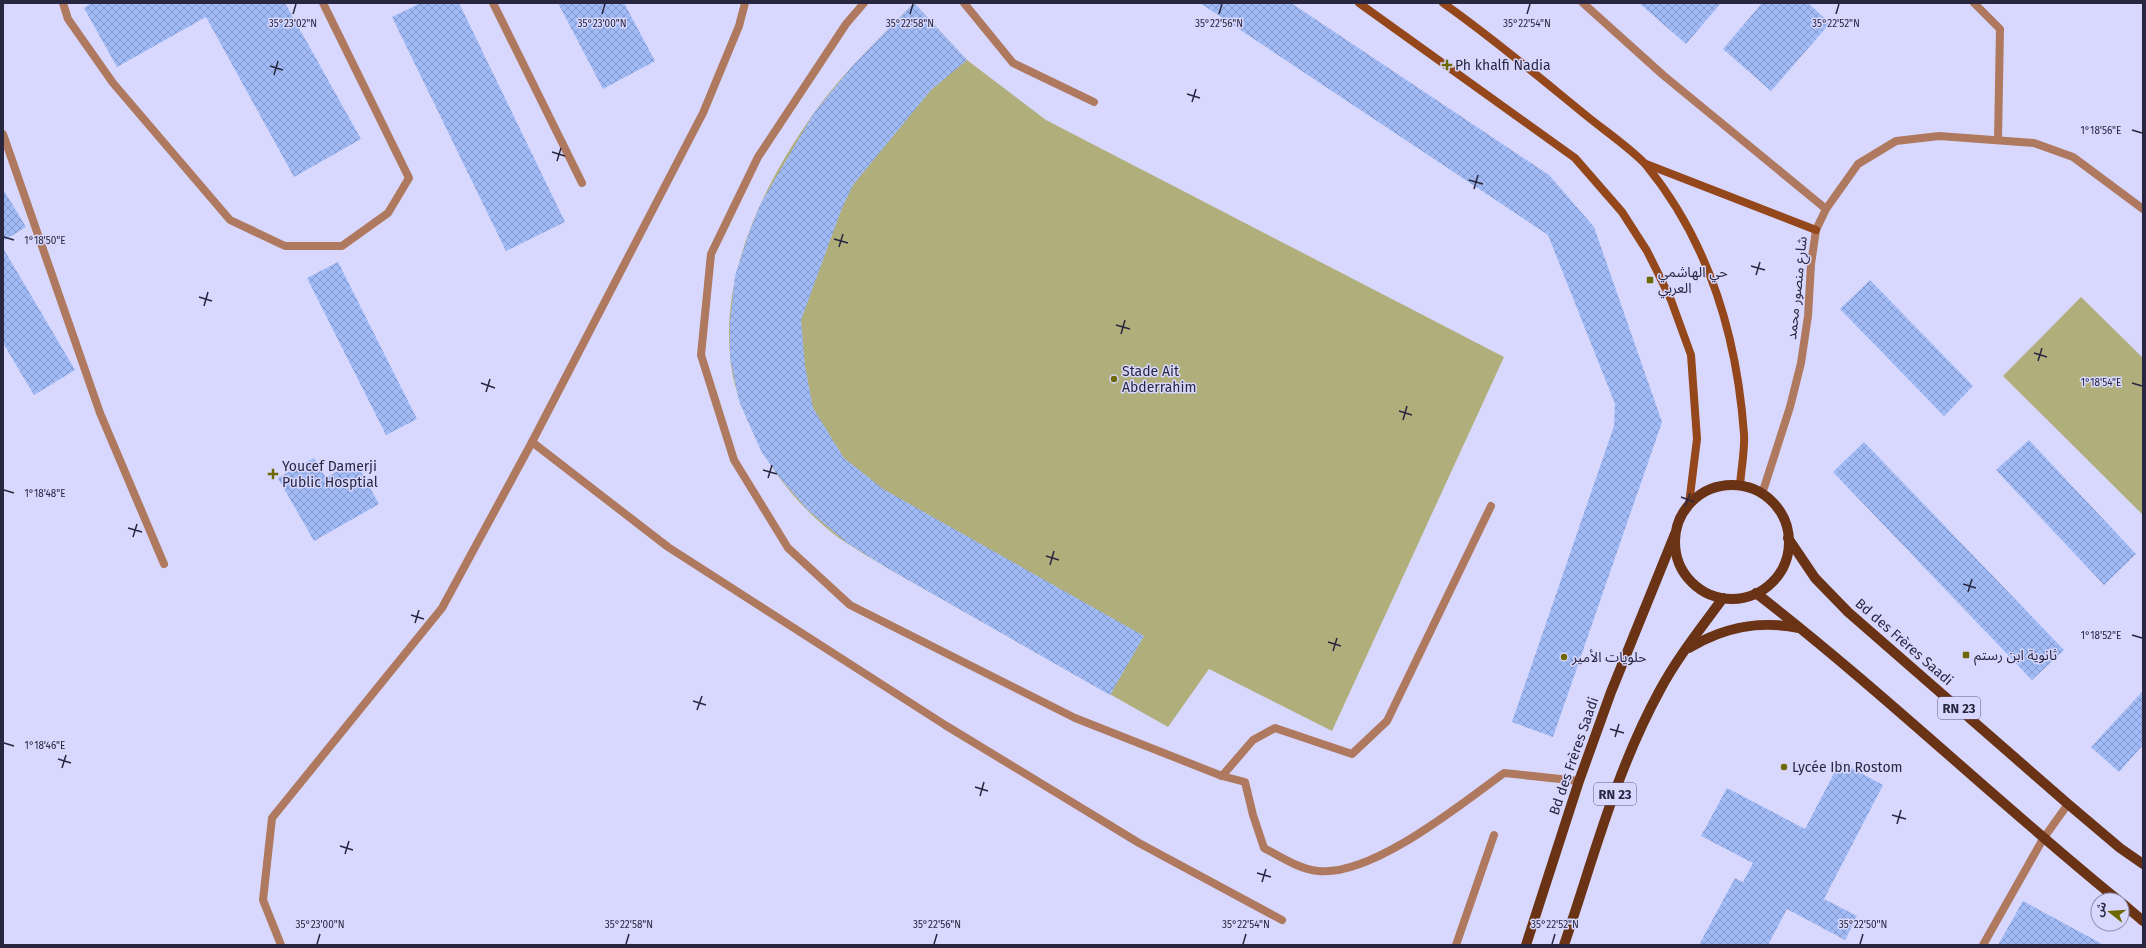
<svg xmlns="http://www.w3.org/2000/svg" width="2146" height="948" viewBox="0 0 2146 948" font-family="'Fira Sans','Noto Sans Arabic',sans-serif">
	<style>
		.pitch { fill: #b0af7c }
		.building { fill: url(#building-cross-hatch) }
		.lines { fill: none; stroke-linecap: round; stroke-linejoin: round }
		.lane { stroke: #af795f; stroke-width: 8 }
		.street { stroke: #af795f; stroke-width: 8 }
		.secondary { stroke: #94471b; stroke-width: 8 }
		.primary { stroke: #6a3315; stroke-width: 10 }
		.ticks { fill: none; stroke: #29273f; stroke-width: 1.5 }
		.poi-dot { fill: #6d6801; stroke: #d8d7fe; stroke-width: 1.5 }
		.labels { text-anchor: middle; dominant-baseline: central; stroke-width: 3; stroke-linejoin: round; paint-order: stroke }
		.shield { fill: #d8d7fe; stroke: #5e5c78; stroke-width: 1 }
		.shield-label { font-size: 13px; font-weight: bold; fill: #29273f }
		.poi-label { font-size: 14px; fill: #29273f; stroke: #d8d7fe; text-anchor: start }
		.street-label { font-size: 14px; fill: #29273f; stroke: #d8d7fe }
		.ticks-label { font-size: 10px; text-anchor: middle; fill: #29273f; stroke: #d8d7fe; stroke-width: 3; stroke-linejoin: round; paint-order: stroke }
	</style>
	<defs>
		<pattern id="building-cross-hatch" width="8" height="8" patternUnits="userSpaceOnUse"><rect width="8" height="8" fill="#a1bbf7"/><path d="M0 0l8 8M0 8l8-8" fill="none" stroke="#8398c9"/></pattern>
	</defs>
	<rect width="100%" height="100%" fill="#d8d7fe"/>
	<!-- pitch -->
	<g class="pitch">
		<path d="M914,3L967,60L1046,120L1504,357L1332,731L1209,669L1168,727L889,569C873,559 855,549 839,538C803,511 771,473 753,432C742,408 732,383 730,356C722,269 765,182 814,113C843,72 880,38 914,3Z"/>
		<path d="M2081,297L2143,358V515L2003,376Z"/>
	</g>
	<!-- building -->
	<g class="building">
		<path d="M92,3H285L361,139L294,177L206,17L117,67L84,8Z"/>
		<path d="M421,3H459L565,222L506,251L392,17Z"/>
		<path d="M558,3H624L655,61L603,89Z"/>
		<path d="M914,3L967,60L931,90L853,185L842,208L801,320L805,366L813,408L844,458L883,489L1144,636L1110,695L889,569L846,542L807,509L781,479L762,453L739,401L730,357V323L735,276L749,233L761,203L814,113L855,63Z"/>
		<path d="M1200,3H1291L1549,175L1594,227L1662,422L1553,737L1512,722L1614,426L1615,404L1548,235Z"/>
		<path d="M1639,3H1721L1686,44Z"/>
		<path d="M1762,3H1808L1830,23L1771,91L1723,49Z"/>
		<path d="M3,189L26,227L3,241Z"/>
		<path d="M3,248L75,370L34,395L3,343Z"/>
		<path d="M338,262L417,419L386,435L307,278Z"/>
		<path d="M1870,280L1973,386L1944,416L1840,309Z"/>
		<path d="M2029,440L2136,554L2104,585L1996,470Z"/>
		<path d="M1864,442L2064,650L2032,680L1833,472Z"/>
		<path d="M314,458L326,478L355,461L379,504L314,541L278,478Z"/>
		<path d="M2143,691V745L2119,772L2091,747Z"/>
		<path d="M1840,762L1883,785L1824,899L1857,916L1845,940L1787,909L1768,945H1699L1735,878L1743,882L1753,863L1701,836L1727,788L1805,829Z"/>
		<path d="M2023,901L2104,945H1998Z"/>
	</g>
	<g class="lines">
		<!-- lane -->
		<g class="lane">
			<path d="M63,3L68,19L113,83L230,220L285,246H342L388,213L409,178L323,3"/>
			<path d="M493,3L582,183"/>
			<path d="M864,3L846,24L758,157L711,254L701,355L734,460L788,548L850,605L1075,718L1222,776L1253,740L1275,728L1352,754L1387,721L1491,506"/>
			<path d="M964,3L1013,63L1094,102"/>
			<path d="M3,134L100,413L164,564"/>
			<path d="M532,442L668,547L945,725L1139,843L1282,920"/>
			<path d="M1222,776L1245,782L1253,815L1264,848C1281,857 1299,869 1318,871C1372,877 1461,804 1504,773L1579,781"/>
			<path d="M1456,945L1494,835"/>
		</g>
		<!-- street -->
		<g class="street">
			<path d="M1583,3L1663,75L1826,209"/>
			<path d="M1974,3L2000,29L1998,139"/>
			<path d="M1762,494L1790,407L1801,363L1808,316L1811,264L1816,230L1826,209L1858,164L1896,141L1939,136L2034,143L2073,157L2143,209"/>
			<path d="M281,945L263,900L272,818L442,608L532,442L703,113L739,26L745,3"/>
			<path d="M1983,945L2043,839L2068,804"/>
		</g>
		<!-- secondary -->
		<g class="secondary">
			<path d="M1359,3L1575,158L1622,212L1647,251L1657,271L1671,300L1691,355L1697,439L1689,504"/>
			<path d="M1443,3C1493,38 1540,78 1588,117C1604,130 1634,151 1646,165C1709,242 1737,337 1744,434C1745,451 1741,469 1740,486"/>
			<path d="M1646,164L1816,230"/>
		</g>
		<!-- primary -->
		<g class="primary">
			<circle cx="1732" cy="542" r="57"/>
			<path d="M1788,538L1815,578L1848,612L2068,804L2120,848L2143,864"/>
			<path d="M1756,593C1881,690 1995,800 2118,900"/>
			<path d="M1689,648C1724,627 1759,620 1799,628"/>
			<path d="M2122,903L2143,921"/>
			<path d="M1526,945L1579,781L1611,692L1675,534"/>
			<path d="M1564,945C1593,860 1616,770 1660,690C1677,658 1701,628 1723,598"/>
		</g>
	</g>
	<!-- ticks -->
	<path class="ticks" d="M293,14L296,4M602,14L605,4M910,14L913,4M1219,14L1222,4M1527,14L1530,4M1836,14L1839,4M270,66L283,70M274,75L278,61M1187,94L1200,98M1192,102L1196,89M2132,130L2142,133M552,152L565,156M557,161L561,148M1469,180L1483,184M1474,189L1478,175M4,237L14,240M834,239L848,243M839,247L843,234M1751,266L1765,270M1756,275L1760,262M199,297L212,301M204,306L208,292M1116,325L1130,329M1121,334L1125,320M2034,353L2047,357M2038,361L2042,348M481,383L495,388M2132,383L2142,386M486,392L490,379M1399,411L1412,415M1403,420L1407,406M763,470L777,474M768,478L772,465M4,490L14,493M1681,497L1694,502M1685,506L1690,493M128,528L142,532M133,537L137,524M1046,556L1059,560M1050,565L1054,551M1963,584L1976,588M1968,592L1972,579M411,615L424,619M415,623L419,610M2132,635L2142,638M1328,642L1341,646M1333,651L1337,638M693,701L706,705M697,710L702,696M1610,729L1624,733M1615,737L1619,724M4,743L14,746M58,759L71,763M62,768L66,755M975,787L988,791M980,796L984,782M1892,815L1906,819M1897,824L1901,810M340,846L353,850M345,854L349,841M1257,873L1271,877M1262,882L1266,869M317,944L320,934M626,944L629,934M934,944L937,934M1243,944L1246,934M1552,944L1555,934M1860,944L1863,934"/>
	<!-- markers -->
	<g class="poi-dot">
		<path d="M1445 59h4v4h4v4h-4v4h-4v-4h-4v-4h4z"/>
		<rect x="1646" y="276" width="8" height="8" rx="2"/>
		<circle cx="1114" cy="379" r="4"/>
		<path d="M271 468h4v4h4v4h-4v4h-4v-4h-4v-4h4z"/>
		<rect x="1962" y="651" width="8" height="8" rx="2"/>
		<circle cx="1564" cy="657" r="4"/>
		<circle cx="1784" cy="767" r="4"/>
	</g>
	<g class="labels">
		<!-- shield labels -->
		<g class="shield">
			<rect x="1938" y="697" width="42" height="22" rx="3"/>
			<rect x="1594" y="783" width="42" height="22" rx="3"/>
		</g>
		<g class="shield-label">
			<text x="1959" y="708">RN 23</text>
			<text x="1615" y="794">RN 23</text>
		</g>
		<!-- poi labels -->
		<g class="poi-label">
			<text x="1455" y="65">Ph khalfi Nadia</text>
			<text x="1658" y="272">حي الهاشمي<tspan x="1658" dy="16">العربي</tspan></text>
			<text x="1122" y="371">Stade Ait<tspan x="1122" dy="16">Abderrahim</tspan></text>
			<text x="282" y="466">Youcef Damerji<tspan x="282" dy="16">Public Hosptial</tspan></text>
			<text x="1974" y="655">ثانوية ابن رستم</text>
			<text x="1572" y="657">حلويات الأمير</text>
			<text x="1792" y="767">Lycée Ibn Rostom</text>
		</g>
		<!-- street labels -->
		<g class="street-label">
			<text transform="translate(1797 288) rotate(-84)">شارع منصور محمد</text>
			<text transform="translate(1904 642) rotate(41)">Bd des Frères Saadi</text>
			<text transform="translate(1574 756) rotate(-71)">Bd des Frères Saadi</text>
		</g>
	</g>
	<g class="ticks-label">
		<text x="293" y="27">35°23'02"N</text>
		<text x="602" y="27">35°23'00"N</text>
		<text x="910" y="27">35°22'58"N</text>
		<text x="1219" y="27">35°22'56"N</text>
		<text x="1527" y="27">35°22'54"N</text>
		<text x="1836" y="27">35°22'52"N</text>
		<text x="2101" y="134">1°18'56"E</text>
		<text x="45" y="244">1°18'50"E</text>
		<text x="2101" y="386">1°18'54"E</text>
		<text x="45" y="497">1°18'48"E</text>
		<text x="2101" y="639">1°18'52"E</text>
		<text x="45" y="749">1°18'46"E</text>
		<text x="320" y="928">35°23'00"N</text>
		<text x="629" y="928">35°22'58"N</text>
		<text x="937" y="928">35°22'56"N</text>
		<text x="1246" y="928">35°22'54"N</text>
		<text x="1555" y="928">35°22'52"N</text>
		<text x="1863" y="928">35°22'50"N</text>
	</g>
	<!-- border -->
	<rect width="2146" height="948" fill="none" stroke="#29273f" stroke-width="8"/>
	<!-- north arrow -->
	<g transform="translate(2110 912) rotate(287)"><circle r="19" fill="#d8d7fe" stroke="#9291b2"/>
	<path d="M0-3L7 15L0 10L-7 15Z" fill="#6d6801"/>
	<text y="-6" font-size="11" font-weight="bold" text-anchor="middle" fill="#29273f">ش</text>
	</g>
</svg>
